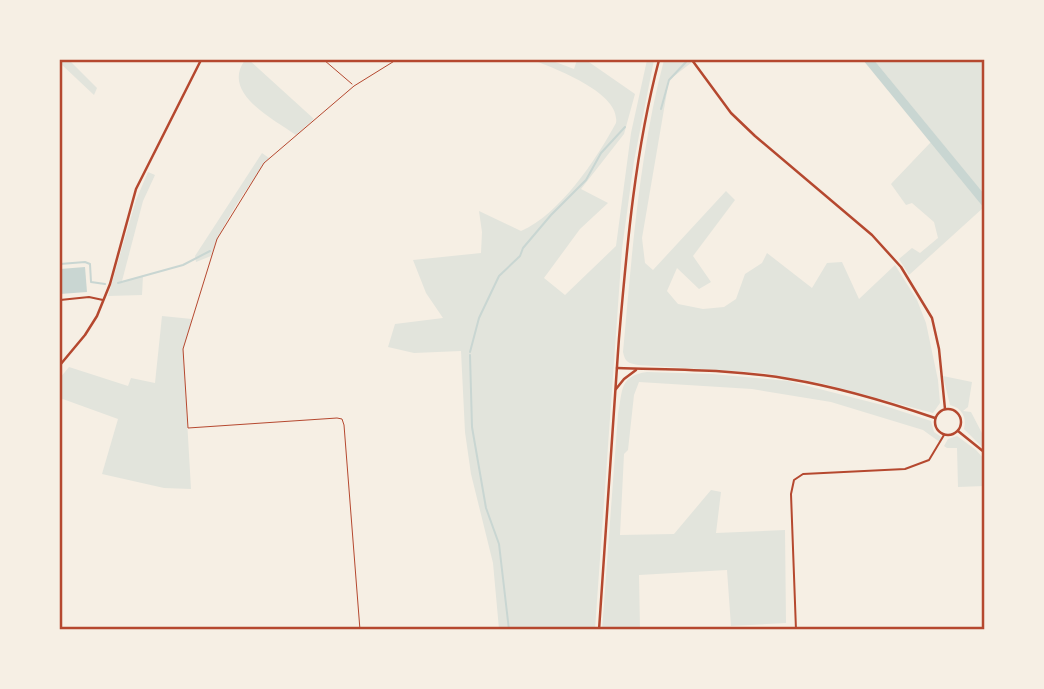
<svg xmlns="http://www.w3.org/2000/svg" width="1044" height="689" viewBox="0 0 1044 689" font-family="Poppins,sans-serif">
	<style>
		.green { fill: #e2e4dc }
		.water { fill: #c9d6d2 }
		.lines { fill: none; stroke-linecap: round; stroke-linejoin: round }
		.stream { stroke: #c9d6d2; stroke-width: 2 }
		.path { stroke: #b5482f; stroke-width: 1 }
		.minor { stroke: #b5482f; stroke-width: 2 }
		.tertiary { stroke: #b5482f; stroke-width: 2.5 }
		.primary { stroke: #b5482f; stroke-width: 2.5 }
		.neatline { fill: none; stroke: #b5482f; stroke-width: 2.5 }
	</style>
	<rect width="100%" height="100%" fill="#f6efe4"/>
	<!-- green -->
	<g class="green">
		<path d="M60,60H69L97,88L94,95L60,63Z"/>
		<path d="M245,60H249L314,119L296,135C272,118 221,93 245,60Z"/>
		<path d="M533,60H550L574,69L577,60H586L635,94L624,134L581,189L608,203L580,229L544,278L565,295L616,246L631,133L647,60H654L634,161L622,249L595,629H499L493,563L471,474L465,432L461,351L414,353L388,347L395,324L443,318L426,293L413,260L481,253L482,232L479,211L521,231C560,214 596,160 616,123C621,93 556,69 533,60Z"/>
		<path d="M664,60H692L691,63L669,80L642,238L645,263L653,270L726,191L735,200L693,256L711,282L699,289L677,268L667,291L678,304L703,309L724,307L736,299L745,274L762,263L767,253L812,288L827,263L842,262L859,299L895,265L917,300L926,323L938,380L940,403L933,413L824,384L763,373L638,365C628,363 625,362 623,352C632,254 639,155 664,60Z"/>
		<path d="M874,60H984V195Z"/>
		<path d="M931,142L984,207L909,275L899,259L912,248L920,253L938,238L934,222L912,203L906,205L891,184Z"/>
		<path d="M262,153L269,158L264,163C245,193 222,222 211,256L196,262L195,256Z"/>
		<path d="M148,172L155,175L143,201L122,281L143,276L142,295L108,296L136,200Z"/>
		<path d="M162,316L192,319L183,350L191,489L164,488L102,474L118,419L60,398V378L69,367L128,386L131,378L155,383Z"/>
		<path d="M647,372L712,374L788,381L882,405L931,421L934,432L943,438L941,443L923,430L831,402L752,389L639,382L634,395L628,450L624,454L620,535L674,534L711,490L721,492L716,533L785,530L786,623L731,626L727,570L639,575L640,629L602,630L618,414C623,390 619,376 647,372Z"/>
		<path d="M943,376L972,382L968,407L963,411L971,412L984,437V449L964,429C967,417 962,408 950,405Z"/>
		<path d="M957,436L976,450L984,459V486L958,487L957,448H947L944,446L948,439Z"/>
	</g>
	<!-- water -->
	<g class="water">
		<path d="M863,60H874L984,194V208Z"/>
		<path d="M85,267L87,292L60,294V269Z"/>
	</g>
	<g class="lines">
		<!-- stream -->
		<g class="stream">
			<path d="M661,109L669,80L686,62"/>
			<path d="M60,264L85,262L90,264L91,282L105,284"/>
			<path d="M118,283L183,265L210,251"/>
			<path d="M470,352L479,318L499,276L520,256L523,248L551,215L586,180L601,153L625,127"/>
			<path d="M470,355L472,427L486,508L499,544L509,630"/>
		</g>
		<!-- path -->
		<g class="path">
			<path d="M324,60L352,84"/>
			<path d="M360,630L344,425L342,419L337,418L188,428L183,349L217,239L264,163L354,86L396,60"/>
		</g>
		<!-- minor -->
		<g class="minor">
			<path d="M60,300L89,297L103,300"/>
			<path d="M796,630L791,494L794,480L803,474L905,469L929,460L944,435"/>
		</g>
		<!-- tertiary -->
		<g class="tertiary">
			<path d="M692,60L731,113L755,136L872,235L901,267L932,318L939,349L945,409"/>
			<path d="M60,365L85,335L97,316L110,284L136,189L201,60"/>
			<path d="M617,368C674,370 733,369 789,379C838,387 888,402 935,418"/>
			<path d="M616,389L624,379L636,370"/>
			<circle cx="948" cy="422" r="13"/>
			<path d="M958,431L984,452"/>
		</g>
		<!-- primary -->
		<path class="primary" d="M599,630C606,532 612,435 619,338C627,245 635,151 659,60"/>
	</g>
	<!-- border -->
	<rect width="1044" height="689" fill="none" stroke="#f6efe4" stroke-width="122"/>
	<rect x="61" y="61" width="922" height="567" class="neatline"/>
</svg>
